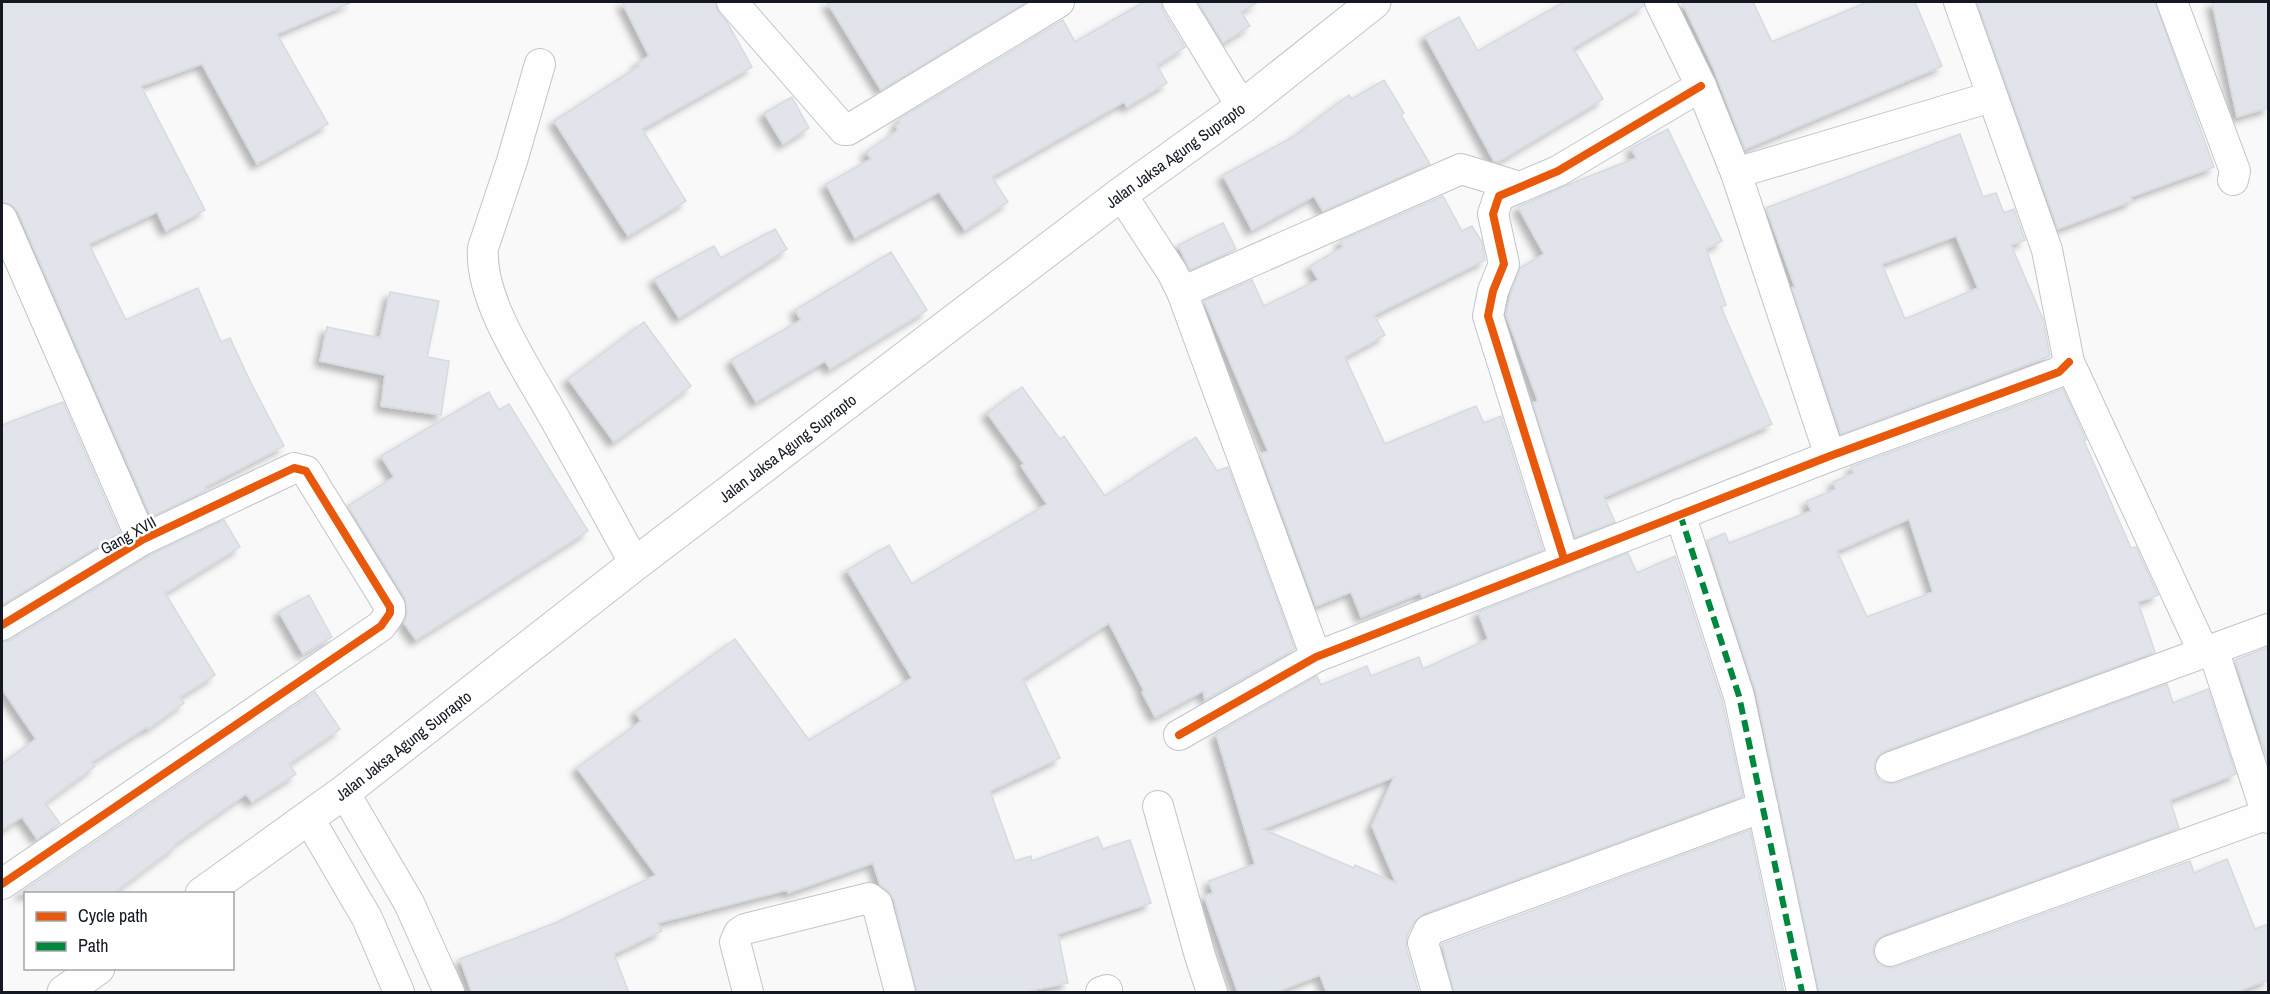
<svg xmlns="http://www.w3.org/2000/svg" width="2270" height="994" viewBox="0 0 2270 994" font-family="'Archivo Narrow',sans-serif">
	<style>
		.building { fill: #e1e4ea; stroke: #d7dadf; stroke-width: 1.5; fill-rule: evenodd; filter: url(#shadow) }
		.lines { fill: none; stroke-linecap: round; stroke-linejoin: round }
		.street-casing { stroke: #c1c4c9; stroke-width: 32 }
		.secondary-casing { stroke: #c1c4c9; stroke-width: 35 }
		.street { stroke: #fefefe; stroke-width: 30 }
		.secondary { stroke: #fefefe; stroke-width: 33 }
		.quiet { stroke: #00873e; stroke-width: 6; stroke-dasharray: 12 6; stroke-linecap: butt }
		.cycleway-casing { stroke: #fff; stroke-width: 11 }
		.cycleway { stroke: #e8590c; stroke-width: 8 }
		.labels { text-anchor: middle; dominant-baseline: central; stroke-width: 5; stroke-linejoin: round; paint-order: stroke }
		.street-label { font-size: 16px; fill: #131823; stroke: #fff }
	</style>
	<defs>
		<filter id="shadow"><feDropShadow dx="-5.5" dy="5.5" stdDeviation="3" flood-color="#0004"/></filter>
	</defs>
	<rect width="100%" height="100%" fill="#f9f9f9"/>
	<!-- building -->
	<g class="building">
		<path d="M2,2H352L277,34L328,124L257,164L202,64L141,86L205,210L166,231L157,212L89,244L126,320L198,288L221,342L230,338L251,383L284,446L205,487L207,490L151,517L18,212L12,205L2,202Z"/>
		<path d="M622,2H715L719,13L727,22L752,67L642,129L686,201L628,236L554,121L639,66L637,63L649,56Z"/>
		<path d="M827,2H1027L881,90Z"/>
		<path d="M1144,2H1161L1163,11L1185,47L1157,65L1167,83L1127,107L1124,102L992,177L1008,202L965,230L939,192L855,238L826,184L871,159L866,152L898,130L896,126L900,122L899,119L1063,20L1075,42Z"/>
		<path d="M1198,2H1258L1241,12L1250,26L1223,43Z"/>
		<path d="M1564,2H1643L1644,6L1573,48L1603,99L1498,162L1494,161L1425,36L1459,17L1478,51Z"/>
		<path d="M1682,2H1753L1772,42L1867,2H1915L1942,66L1745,149L1713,67Z"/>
		<path d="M1977,2H2155L2214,167L2131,197L2132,201L2058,229Z"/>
		<path d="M2212,2H2268V108L2237,117Z"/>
		<path d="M1384,80L1404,113L1401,115L1430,164L1323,211L1314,196L1252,230L1223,175L1293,137L1349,95L1352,99Z"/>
		<path d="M792,97L809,128L783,144L764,113Z"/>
		<path d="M1668,129L1722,241L1706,249L1726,305L1721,307L1772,424L1604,497L1615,522L1575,537L1533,403L1538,401L1506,315L1510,296L1520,268L1544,254L1518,207L1572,183L1636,158L1631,148Z"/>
		<path d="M1960,134L1983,197L1996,193L2004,213L2014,209L2025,240L2011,245L2043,319L2050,356L1841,434L1792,288L1795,287L1766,208ZM1956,236L1978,288L1905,319L1882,264Z"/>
		<path d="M1443,196L1462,231L1472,226L1482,242L1485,260L1374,315L1385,335L1345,357L1385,444L1476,406L1484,423L1501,416L1543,550L1422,597L1420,593L1361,617L1351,592L1316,606L1260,454L1268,451L1204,301L1252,280L1264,306L1318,280L1310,266L1343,247L1340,241Z"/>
		<path d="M1223,223L1236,249L1190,270L1178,245Z"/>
		<path d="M775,229L787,249L679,318L654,279L714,246L721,258Z"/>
		<path d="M891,252L927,310L830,369L825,361L756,402L731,360L801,320L795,310Z"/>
		<path d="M390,292L439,301L427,357L449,361L441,415L381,406L385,375L320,361L327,327L380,338Z"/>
		<path d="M644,322L691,386L614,442L568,379Z"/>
		<path d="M1022,387L1060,439L1064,436L1105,496L1196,437L1217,471L1228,467L1295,649L1205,700L1203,691L1155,717L1142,692L1144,691L1109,623L1023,679L1060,758L990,791L1015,861L1031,856L1032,861L1098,837L1103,849L1130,840L1151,903L1058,934L1068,983L1020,993H917L894,900L888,891L880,885L873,863L788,893L787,890L658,923L662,931L614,954L629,993H472L460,959L555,923L656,875L577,768L641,721L635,712L735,639L809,740L912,678L847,570L889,545L912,584L1047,504L1021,466L1024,464L987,413Z"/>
		<path d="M2063,389L2086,440L2084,441L2131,548L2136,547L2158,595L2138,602L2155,652L1885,751L1878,756L1874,763L1875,773L1880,781L1887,784L1897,783L2167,684L2173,703L2208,689L2236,774L2170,800L2179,828L1884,935L1876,940L1873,949L1874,956L1879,965L1888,968L1896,967L2190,861L2194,873L2227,859L2255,929L2268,924V980L2234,993H1819L1756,692L1707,541L1725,533L1729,543L1811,511L1807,501L1836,489L1833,482L1854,473L1851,467ZM1909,519L1933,592L1867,617L1837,551Z"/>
		<path d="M489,392L499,410L509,404L588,531L416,640L404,623L407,613L405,598L348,506L394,477L381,456Z"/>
		<path d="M63,402L120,533L2,605V425Z"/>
		<path d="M224,520L240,547L165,593L215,675L180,697L184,703L148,729L147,727L92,762L95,766L45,803L60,823L37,839L22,817L2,830V764L36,739L2,689V642L11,640L150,555Z"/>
		<path d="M1628,553L1637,573L1675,556L1722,700L1743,796L1423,914L1413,923L1407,936L1406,947L1419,993H1327L1320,975L1274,993H1238L1204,896L1213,893L1209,881L1255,864L1216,734L1317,676L1321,685L1367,666L1371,676L1419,657L1423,669L1488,639L1478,612ZM1394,777L1372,826L1396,883L1355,865L1354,868L1263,829Z"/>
		<path d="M309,595L332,637L303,654L279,612Z"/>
		<path d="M2268,647V761L2235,660Z"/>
		<path d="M315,692L340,729L289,764L296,774L252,802L246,794L175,844L176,846L112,894H19Z"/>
		<path d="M1750,830L1784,993H1454L1442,944Z"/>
	</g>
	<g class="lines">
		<defs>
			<g id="street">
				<path d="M732,2L844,130H848L1059,2"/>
				<path d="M1178,2L1242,107"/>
				<path d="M1660,2L1701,86L1736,173L1830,456"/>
				<path d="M1959,2L2047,250L2069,362L2204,653"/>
				<path d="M2172,2L2235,171L2233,180"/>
				<path d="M540,64L512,161L483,248C479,301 529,372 555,419C582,467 608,515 635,564"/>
				<path d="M1736,173L1991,97"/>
				<path d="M1121,194L1172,272L1182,292L1316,657"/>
				<path d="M2,219L142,540"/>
				<path d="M1182,292L1461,169L1520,187"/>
				<path d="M1680,514L1739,696L1802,992"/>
				<path d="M1564,559L1488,316L1493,291L1504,264L1493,214L1499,196L1558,171L1701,86"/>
				<path d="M2,625L142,540L294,468L306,471L390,607V613L381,626L2,884"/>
				<path d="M2213,649L2268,818"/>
				<path d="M1179,735L1316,657L1830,456L2059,372L2069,362"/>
				<path d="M1891,767L2268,629"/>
				<path d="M344,792L409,903L449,992"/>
				<path d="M1158,806L1200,956L1212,992"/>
				<path d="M308,817L367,918L399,992"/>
				<path d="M1890,951L2268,814"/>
				<path d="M748,992L735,942L739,933L745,929L869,898L877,904L900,992"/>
				<path d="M1101,992L1107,990"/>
				<path d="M1437,992L1423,943L1429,930L1763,807"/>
			</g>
			<g id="secondary">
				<path id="s1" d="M202,894L344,792L635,564L1121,194L1242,107L1374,2"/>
				<path d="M64,992L98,968"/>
			</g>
		</defs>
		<!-- street casing -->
		<use href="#street" class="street-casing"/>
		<!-- secondary casing -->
		<use href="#secondary" class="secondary-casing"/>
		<!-- street -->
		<use href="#street" class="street"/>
		<!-- secondary -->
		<use href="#secondary" class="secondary"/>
		<!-- quiet -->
		<path class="quiet" d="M1680,514L1739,696L1802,992"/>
		<defs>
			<g id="cycleway">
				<path d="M1564,559L1488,316L1493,291L1504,264L1493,214L1499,196L1558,171L1701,86"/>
				<path d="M2,625L142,540L294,468L306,471L390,607V613L381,626L2,884"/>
				<path d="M1179,735L1316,657L1830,456L2059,372L2069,362"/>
			</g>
		</defs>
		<!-- cycleway casing -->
		<use href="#cycleway" class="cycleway-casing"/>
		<!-- cycleway -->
		<use href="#cycleway" class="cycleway"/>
	</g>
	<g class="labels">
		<!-- street labels -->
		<g class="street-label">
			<text stroke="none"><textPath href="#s1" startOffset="1222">Jalan Jaksa Agung Suprapto</textPath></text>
			<text stroke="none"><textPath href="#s1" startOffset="736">Jalan Jaksa Agung Suprapto</textPath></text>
			<text transform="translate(128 535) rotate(-29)">Gang XVII</text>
			<text stroke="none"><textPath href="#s1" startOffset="250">Jalan Jaksa Agung Suprapto</textPath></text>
		</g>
	</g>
	<!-- border -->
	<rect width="2270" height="994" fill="none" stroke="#131823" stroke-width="6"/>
	<!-- legend -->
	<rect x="24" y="892" width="210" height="78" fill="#ffffff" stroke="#a1a3a7" stroke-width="1.5"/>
	<rect x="36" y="912" width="30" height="9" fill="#e8590c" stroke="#a1a3a7" stroke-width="1.5"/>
	<text x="78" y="922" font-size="18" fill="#131823">Cycle path</text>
	<rect x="36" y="942" width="30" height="9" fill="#00873e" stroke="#a1a3a7" stroke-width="1.5"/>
	<text x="78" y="952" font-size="18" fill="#131823">Path</text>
</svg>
